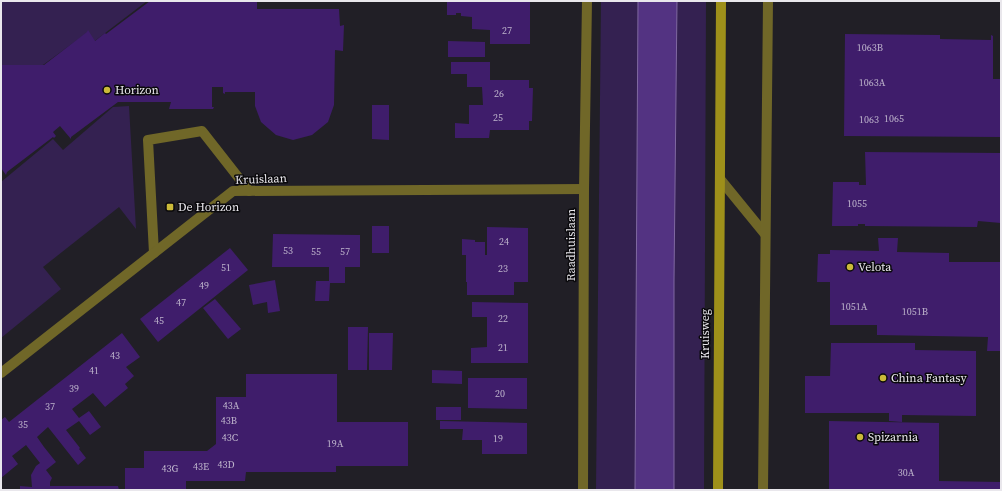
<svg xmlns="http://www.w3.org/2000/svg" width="1002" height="491" viewBox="0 0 1002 491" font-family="'Source Serif 4',serif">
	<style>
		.green { fill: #342151 }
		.water { fill: #533382; stroke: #8069a2 }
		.building { fill: #3f1d6b }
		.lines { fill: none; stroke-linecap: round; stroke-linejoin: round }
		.lane { stroke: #706728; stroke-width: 10 }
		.street { stroke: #706728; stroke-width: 10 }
		.secondary { stroke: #9e901a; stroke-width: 10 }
		.poi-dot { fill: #cbba39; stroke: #0a090c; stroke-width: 1.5 }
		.labels { text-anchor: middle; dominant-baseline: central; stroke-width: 3; stroke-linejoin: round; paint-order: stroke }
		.number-label { font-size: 10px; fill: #beb4cc }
		.poi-label { font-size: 12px; fill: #e9e7ec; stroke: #0a090c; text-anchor: start }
		.street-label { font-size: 12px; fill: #e9e7ec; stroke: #0a090c }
	</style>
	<rect width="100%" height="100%" fill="#211f26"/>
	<!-- green -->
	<g class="green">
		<path d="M1,1H147L92,43L84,35L36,70L1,69Z"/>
		<path d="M601,1H638L635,490H596Z"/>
		<path d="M677,1H706L704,490H674V281Z"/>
		<path d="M129,106L136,229L119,207L43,267L61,289L1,338V182L53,139L63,150L113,107Z"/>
	</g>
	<!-- water -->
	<path class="water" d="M638,1H677L674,281V490H635Z"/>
	<!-- building -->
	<g class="building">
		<path d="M150,1H257V9H339L340,26L344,25L343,51L335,50L334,105L328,122L312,135L293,140L276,135L261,122L255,106V92H225V94L223,93V87H212V107H214L213,109H169L171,102H118L71,137V139L60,126L53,132L56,136L54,138L53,137L7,172L6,175L1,168V65H44L87,32L88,30L95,41L105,33L106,34Z"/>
		<path d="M447,1H530V44H490V30L472,29V17L461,16V13H456V15H447Z"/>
		<path d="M845,34L940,35V39L991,40V35L993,36V79H1001V137L844,136Z"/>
		<path d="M448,41L485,42V57H448Z"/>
		<path d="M451,62H490V80H529V88H533L532,121H529V130H490L489,138H455V123L469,124V105H483L482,87H467V74H451Z"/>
		<path d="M372,105H389V140L372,139Z"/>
		<path d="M865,152L1001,153V223L978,221L977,227L865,226V224H858V226H832L833,182H859V185H866Z"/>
		<rect x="372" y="226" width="17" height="27"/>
		<path d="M487,227L528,228V282H514V295H467V282H466V255H462V239L475,240V242H485V255H487Z"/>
		<path d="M273,234L360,235V267H345V283H330L329,301H315L316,281H329V267H272Z"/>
		<path d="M878,238H898L897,252L949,253V262H1001V351H987L988,337L877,335V325H830V282H817L818,254H830V250L879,251Z"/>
		<path d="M230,248L248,270L158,342L140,319Z"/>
		<path d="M275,280L280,311L268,313L267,302L253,305L249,285Z"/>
		<path d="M215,299L241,329L228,339L203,308Z"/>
		<path d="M472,302L528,303V363H471V348L487,347V317H472Z"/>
		<path d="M348,327H368L367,370H348Z"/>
		<path d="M122,333L140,357L126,367L134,376L125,384L128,388L105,407L93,393L72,409L79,418L89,411L101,427L90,435L79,421L66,430L80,448L79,449L86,458L78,465L48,427L37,437L44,447L56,462L46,470L52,478L50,482V486H118L119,490H20V486L32,487L31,475L36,466L40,463L26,445L12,456L18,464L1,478V420L5,417L9,422Z"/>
		<path d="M369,333H393L392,370H369Z"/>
		<path d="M831,343H915V350L976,351V416L902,415V422L889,421V413H805V376H830Z"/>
		<path d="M432,370L462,371V384L432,383Z"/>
		<path d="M246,374H337V422H408V466H336V472H246L245,481H186V490H125V468H144V451H207L216,444V397H246Z"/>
		<path d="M468,378H527V409L468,408Z"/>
		<rect x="436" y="407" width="25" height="13"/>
		<path d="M440,421L527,423V454H482V440H462L463,429H440Z"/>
		<path d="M829,421L939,423V481L1001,482V490H829Z"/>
	</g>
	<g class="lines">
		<!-- lane -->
		<path class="lane" d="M154,253L148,140L202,131L249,191"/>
		<!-- street -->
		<g class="street">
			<path d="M720,179L765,234"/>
			<path d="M1,373L233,191L584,189"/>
			<path d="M583,490L584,189L587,1"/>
			<path d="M763,490L768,1"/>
		</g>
		<!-- secondary -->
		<path class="secondary" d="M718,490L721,1"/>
	</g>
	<!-- markers -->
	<g class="poi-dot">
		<circle cx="107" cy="90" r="4"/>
		<rect x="166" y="203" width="8" height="8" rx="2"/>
		<circle cx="850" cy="267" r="4"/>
		<circle cx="883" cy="378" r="4"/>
		<circle cx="860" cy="437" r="4"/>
	</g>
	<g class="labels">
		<!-- number labels -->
		<g class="number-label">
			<text x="507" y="30">27</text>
			<text x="870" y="47">1063B</text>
			<text x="872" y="82">1063A</text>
			<text x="499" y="93">26</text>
			<text x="498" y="117">25</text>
			<text x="894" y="118">1065</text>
			<text x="869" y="119">1063</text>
			<text x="857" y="203">1055</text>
			<text x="504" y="241">24</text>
			<text x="288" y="250">53</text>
			<text x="316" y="251">55</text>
			<text x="345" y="251">57</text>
			<text x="226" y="267">51</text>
			<text x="503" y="268">23</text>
			<text x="204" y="285">49</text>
			<text x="181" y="302">47</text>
			<text x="854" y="306">1051A</text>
			<text x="915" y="311">1051B</text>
			<text x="503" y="318">22</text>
			<text x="159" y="320">45</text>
			<text x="503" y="347">21</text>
			<text x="115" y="355">43</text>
			<text x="94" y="370">41</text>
			<text x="74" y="388">39</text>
			<text x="500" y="393">20</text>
			<text x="231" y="405">43A</text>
			<text x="50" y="406">37</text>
			<text x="229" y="420">43B</text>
			<text x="23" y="424">35</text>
			<text x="230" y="437">43C</text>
			<text x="498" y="438">19</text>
			<text x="335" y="443">19A</text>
			<text x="226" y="464">43D</text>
			<text x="201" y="466">43E</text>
			<text x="170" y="468">43G</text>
			<text x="906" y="472">30A</text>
		</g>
		<!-- poi labels -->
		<g class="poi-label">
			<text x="115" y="90">Horizon</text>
			<text x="178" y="207">De Horizon</text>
			<text x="858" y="267">Velota</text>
			<text x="891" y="378">China Fantasy</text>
			<text x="868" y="437">Spizarnia</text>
		</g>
		<!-- street labels -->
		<g class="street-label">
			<text transform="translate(261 179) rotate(-2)">Kruislaan</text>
			<text transform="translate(571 245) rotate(-90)">Raadhuislaan</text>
			<text transform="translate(705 334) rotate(-90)">Kruisweg</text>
		</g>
	</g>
	<!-- border -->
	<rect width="1002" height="491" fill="none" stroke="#e9e7ec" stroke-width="4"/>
</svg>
